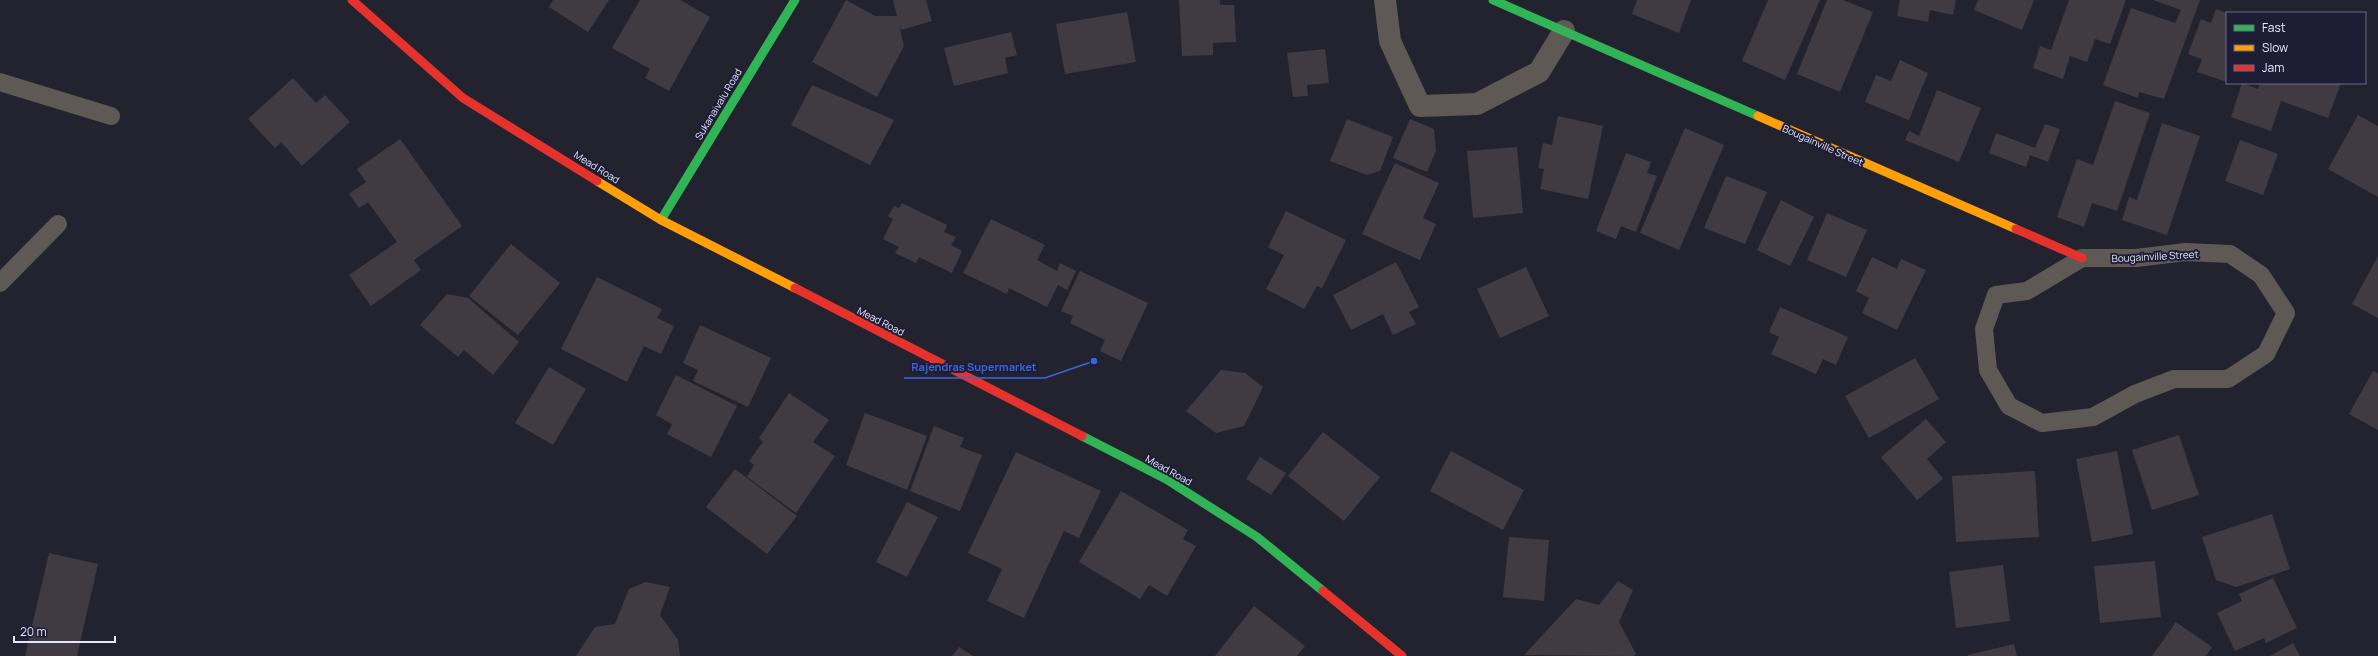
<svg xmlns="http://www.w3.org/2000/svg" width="2378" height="656" viewBox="0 0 2378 656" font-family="Manrope,sans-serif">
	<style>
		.building { fill: #403a43 }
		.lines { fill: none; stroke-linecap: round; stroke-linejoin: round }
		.lane { stroke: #5e5955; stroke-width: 18 }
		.street { stroke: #5e5955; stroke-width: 22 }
		.fast { stroke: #30b455; stroke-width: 9 }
		.slow { stroke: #ff9f0a; stroke-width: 9 }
		.jam { stroke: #e5322d; stroke-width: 9 }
		.labels { text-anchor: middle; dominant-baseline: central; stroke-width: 4; stroke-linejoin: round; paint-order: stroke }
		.street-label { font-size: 10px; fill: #e5e6f7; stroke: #1d1d36 }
		.leader { fill: none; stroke: #3b65dd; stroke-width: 1.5 }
		.callout-dot { fill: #3b65dd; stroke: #1d1d36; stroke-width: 1.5 }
		.callout-label { font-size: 11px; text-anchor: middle; font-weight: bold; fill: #3b65dd; stroke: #1d1d36; stroke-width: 4; stroke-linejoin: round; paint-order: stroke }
	</style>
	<rect width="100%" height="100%" fill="#232330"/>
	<!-- building -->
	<g class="building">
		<path d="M553,0H609L588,32L549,7Z"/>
		<path d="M640,0H680L710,17L669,91L645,78L650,69L612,48Z"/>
		<path d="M846,0L875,16H897L893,0H926L932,21L901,30L899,25L904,46L877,97L812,62Z"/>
		<path d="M1179,0H1220V5H1234L1236,42L1213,43V55L1182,56Z"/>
		<path d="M1637,0H1691L1679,33L1632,14Z"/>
		<path d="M1768,0H1820L1785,80L1742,61Z"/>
		<path d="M1827,0H1843L1873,12L1840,92L1797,74Z"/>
		<path d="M1900,0H1956L1953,15L1930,10L1928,22L1897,16Z"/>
		<path d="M1978,0H2034L2022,30L1974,10Z"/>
		<path d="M2069,0H2126L2110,44L2095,39L2087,62L2070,56L2063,79L2033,68L2040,46L2051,50Z"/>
		<path d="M2153,0H2200L2164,99L2139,92L2138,98L2103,85L2131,8L2175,23L2181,10Z"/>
		<path d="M2216,9L2227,13V82L2197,72L2202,59L2188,54L2201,19L2211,23Z"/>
		<path d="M1127,12L1136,62L1065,74L1056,24Z"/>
		<path d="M1011,32L1017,55L1005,58L1008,73L954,86L944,48Z"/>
		<path d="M1325,49L1329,83L1307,85L1308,96L1293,97L1287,53Z"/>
		<path d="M1900,60L1928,73L1909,120L1865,102L1876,75L1891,81Z"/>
		<path d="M293,78L316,103L325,95L350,122L302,166L281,142L275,148L248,119Z"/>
		<path d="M2242,83L2258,89L2260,83H2341L2328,118L2281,101L2271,131L2231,117Z"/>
		<path d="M812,85L894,120L870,165L791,125Z"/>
		<path d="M1937,90L1981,108L1959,162L1905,140L1909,131L1919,136Z"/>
		<path d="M2115,101L2150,113L2117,211L2092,203L2084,227L2057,217L2077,159L2093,165Z"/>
		<path d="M2358,115L2378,126V197L2328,169Z"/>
		<path d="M1558,116L1603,126L1588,199L1540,189L1544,169L1538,168L1543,143L1552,145Z"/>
		<path d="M1347,119L1393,137L1380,171L1367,175L1330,161Z"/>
		<path d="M1410,119L1434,129L1436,151L1427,172L1393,158Z"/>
		<path d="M2162,123L2200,136L2167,235L2122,220L2129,197L2137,200Z"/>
		<path d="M2045,124L2060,129L2048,162L2030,155L2026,167L1989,153L1996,133L2035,148Z"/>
		<path d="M1685,128L1724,145L1679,250L1640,233Z"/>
		<path d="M400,139L462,226L414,260L421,270L371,306L349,275L397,242L368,202L359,208L349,194L366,182L357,169Z"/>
		<path d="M2240,140L2278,154L2263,195L2225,181Z"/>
		<path d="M1517,147L1523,213L1473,218L1467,151Z"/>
		<path d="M1626,153L1651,162L1647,173L1657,176L1636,232L1621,226L1616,239L1596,231Z"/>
		<path d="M1395,163L1439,183L1423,218L1436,224L1420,260L1362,234Z"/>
		<path d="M1726,176L1767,192L1745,244L1704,228Z"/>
		<path d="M1781,200L1814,217L1790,266L1757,250Z"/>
		<path d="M902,203L947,225L944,232L956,237L951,245L962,251L952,273L919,257L916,263L895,253L899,247L883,239L893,219L888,216L894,206L899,208Z"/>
		<path d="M1286,211L1346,240L1322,288L1317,286L1304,309L1266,289L1284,255L1268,247Z"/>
		<path d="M1827,213L1867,230L1846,277L1807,260Z"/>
		<path d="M991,219L1045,245L1037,260L1057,271L1060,263L1076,271L1067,290L1058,285L1047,307L1009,288L1007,294L963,273Z"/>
		<path d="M511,244L560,283L518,335L469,296Z"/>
		<path d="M2378,256V318L2352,304Z"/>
		<path d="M1872,257L1897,269L1901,259L1926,270L1897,330L1862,313L1869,298L1856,291Z"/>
		<path d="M1396,262L1419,307L1409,312L1416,324L1393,335L1383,314L1351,330L1333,295Z"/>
		<path d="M1526,267L1549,316L1500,338L1477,289Z"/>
		<path d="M1080,271L1148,303L1121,361L1100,351L1105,340L1070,323L1073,316L1061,311Z"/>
		<path d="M597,277L662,309L657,318L674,326L661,354L644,346L627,382L561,349Z"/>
		<path d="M447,294L468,298L519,342L493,375L464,350L458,357L420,325Z"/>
		<path d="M1780,307L1848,337L1836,365L1823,359L1816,374L1771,354L1779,337L1769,332Z"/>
		<path d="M700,325L771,358L748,407L693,381L698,370L683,363Z"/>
		<path d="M1915,358L1939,399L1869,438L1845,396Z"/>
		<path d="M549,367L586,389L553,445L515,423Z"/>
		<path d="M1221,370L1245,373L1263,387L1244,426L1216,433L1186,411Z"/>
		<path d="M2373,371L2378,373V430L2349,414Z"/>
		<path d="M676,375L737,406L711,457L667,434L672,424L656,415Z"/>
		<path d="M789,393L829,420L813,442L835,456L796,513L747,477L754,465L749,461L763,442L759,438Z"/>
		<path d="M865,413L927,436L907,490L846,465Z"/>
		<path d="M1926,419L1946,442L1927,459L1943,479L1917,500L1881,457Z"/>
		<path d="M934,426L964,438L960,447L982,455L960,511L910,491Z"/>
		<path d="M1323,432L1380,477L1344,521L1288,476Z"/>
		<path d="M2179,435L2199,495L2152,510L2132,450Z"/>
		<path d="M1451,451L1524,490L1503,530L1430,491Z"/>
		<path d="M2117,451L2133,534L2092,542L2076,459Z"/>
		<path d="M1016,452L1101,491L1079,538L1064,531L1024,618L987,601L1002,569L968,553Z"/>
		<path d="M1260,457L1286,473L1271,495L1246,479Z"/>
		<path d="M735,469L797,516L767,554L706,507Z"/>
		<path d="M2035,471L2039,537L1956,542L1952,476Z"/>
		<path d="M1121,491L1188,530L1183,539L1196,546L1167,596L1149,585L1140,599L1079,562Z"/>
		<path d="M907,502L938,517L907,577L876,562Z"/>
		<path d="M2272,514L2290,569L2236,587L2216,580L2202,537Z"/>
		<path d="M1509,537L1549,540L1544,601L1503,597Z"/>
		<path d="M49,553L98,564L77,656H25Z"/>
		<path d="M2155,561L2161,617L2100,623L2094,566Z"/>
		<path d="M2003,565L2010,621L1956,628L1949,572Z"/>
		<path d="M2273,578L2297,628L2266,643L2264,638L2235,651L2217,613L2242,601L2239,594Z"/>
		<path d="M1618,581L1633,590L1619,622L1636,654L1634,656L1524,655L1576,599L1599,605Z"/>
		<path d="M646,582L670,587L660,615L678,640L680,656H576L595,627L615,624L629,589Z"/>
		<path d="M1254,606L1305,646L1297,656H1215Z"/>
		<path d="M2176,622L2212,647L2206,656H2152Z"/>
		<path d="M2293,643L2300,656H2270Z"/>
		<path d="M2014,644L2017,656H1968V655Z"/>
		<path d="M959,647L973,656H952Z"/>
	</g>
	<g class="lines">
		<!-- lane -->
		<g class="lane">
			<path d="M0,82L111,116"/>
			<path d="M2186,252L2230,254L2261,275L2286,313L2266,354L2228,379H2174L2135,394L2093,417L2042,423L2009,406L1988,370L1984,329L1996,295L2027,291L2082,258H2136Z"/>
			<path d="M0,283L58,224"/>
		</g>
		<!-- street -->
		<path class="street" d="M1385,0L1390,41L1420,106L1477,104L1539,72L1564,31"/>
		<!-- fast -->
		<g class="fast">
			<path d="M1493,0L1758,116"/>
			<path d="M661,220L795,0"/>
			<path d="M1082,436L1166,479L1257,537L1323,591"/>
		</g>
		<!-- slow -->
		<g class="slow">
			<path d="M1758,116L2016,229"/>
			<path d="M597,181L661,220L795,288"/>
		</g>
		<!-- jam -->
		<g class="jam">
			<path d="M352,0L463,98L597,181"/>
			<path d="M2016,229L2082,258"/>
			<path d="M795,288L1082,436"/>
			<path d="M1323,591L1402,656"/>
		</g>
	</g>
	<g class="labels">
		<!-- street labels -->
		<g class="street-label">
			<text transform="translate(718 104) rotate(-59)">Sukanaivalu Road</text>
			<text transform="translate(1823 145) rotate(24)">Bougainville Street</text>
			<text transform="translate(597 167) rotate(32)">Mead Road</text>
			<text transform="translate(2155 256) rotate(-3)">Bougainville Street</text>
			<text transform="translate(881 321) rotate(27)">Mead Road</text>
			<text transform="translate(1169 470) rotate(29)">Mead Road</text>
		</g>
	</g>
	<!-- callouts -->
	<path class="leader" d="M1094 361L1045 378H904"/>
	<circle class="callout-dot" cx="1094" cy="361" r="4"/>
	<g class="callout-label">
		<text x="974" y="371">Rajendras Supermarket</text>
	</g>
	<!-- legend -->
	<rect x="2226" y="12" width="140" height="72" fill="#1d1d36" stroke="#6d6d83"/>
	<rect x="2234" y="25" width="20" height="6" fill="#30b455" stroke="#6d6d83"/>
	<text x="2262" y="32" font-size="12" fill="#e5e6f7">Fast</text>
	<rect x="2234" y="45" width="20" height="6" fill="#ff9f0a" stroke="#6d6d83"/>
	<text x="2262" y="52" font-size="12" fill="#e5e6f7">Slow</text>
	<rect x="2234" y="65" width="20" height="6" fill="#e5322d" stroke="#6d6d83"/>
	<text x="2262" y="72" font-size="12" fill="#e5e6f7">Jam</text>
	<!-- scale -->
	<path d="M14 636v6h101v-6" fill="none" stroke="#e5e6f7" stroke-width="2"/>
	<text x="20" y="636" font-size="12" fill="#e5e6f7" stroke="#1d1d36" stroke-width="3" paint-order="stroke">20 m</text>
</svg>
